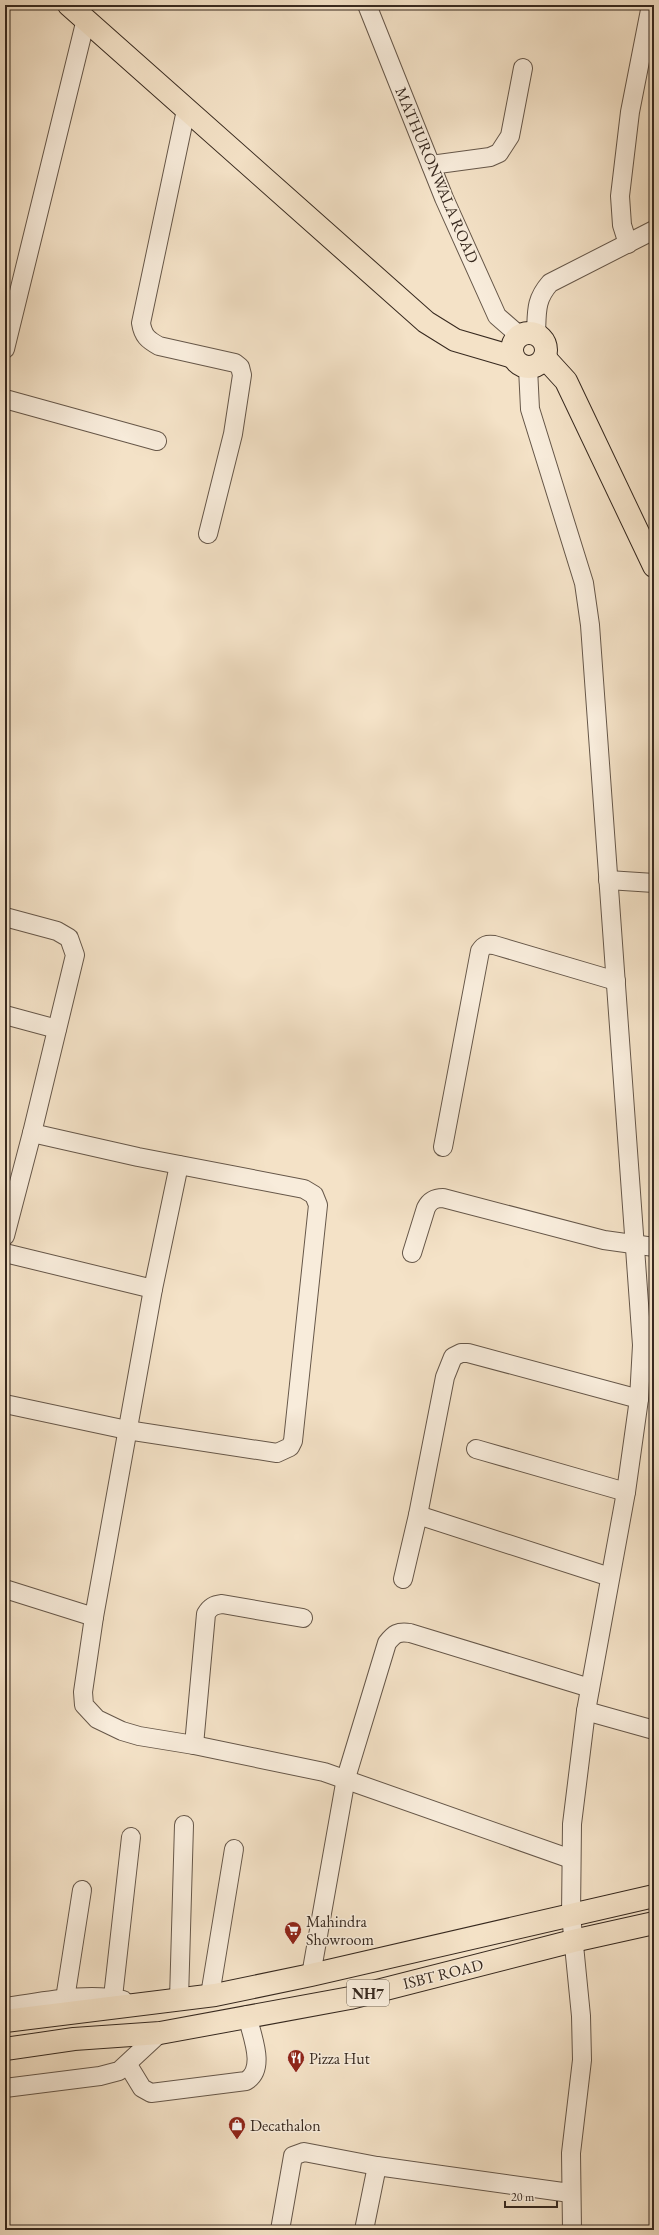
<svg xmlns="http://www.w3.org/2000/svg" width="659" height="2235" viewBox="0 0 659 2235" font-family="'EB Garamond',serif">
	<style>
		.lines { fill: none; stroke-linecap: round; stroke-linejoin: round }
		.minor-casing { stroke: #665749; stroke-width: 20 }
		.major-casing { stroke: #37291f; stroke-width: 24 }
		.highway-casing { stroke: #37291f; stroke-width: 24 }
		.minor { stroke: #f8ecdb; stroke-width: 18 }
		.major { stroke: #f4e2c7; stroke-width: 22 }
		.highway { stroke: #f4e2c7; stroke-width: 22 }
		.labels { text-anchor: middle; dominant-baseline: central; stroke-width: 3; stroke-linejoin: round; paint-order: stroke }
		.shield { fill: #f8ecdb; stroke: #716457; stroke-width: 1 }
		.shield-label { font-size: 15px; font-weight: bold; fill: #37291f }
		.street-label { font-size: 16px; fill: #37291f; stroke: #f8ecdb }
		.poi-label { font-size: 16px; fill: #37291f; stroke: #f8ecdb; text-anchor: start }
	</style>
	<rect width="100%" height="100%" fill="#f4e2c7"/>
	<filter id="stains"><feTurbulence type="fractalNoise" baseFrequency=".005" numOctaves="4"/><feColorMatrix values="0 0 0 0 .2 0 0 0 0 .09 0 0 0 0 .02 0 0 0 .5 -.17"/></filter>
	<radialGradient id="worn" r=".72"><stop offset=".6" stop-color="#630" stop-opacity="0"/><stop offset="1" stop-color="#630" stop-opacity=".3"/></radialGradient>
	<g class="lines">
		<defs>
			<g id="minor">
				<path d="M367,5L444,198L497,316L520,336"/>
				<path d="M186,110L141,323C143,336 148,340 159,346L235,363L240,367L242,375L233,434L208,534"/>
				<path d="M431,165L490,157L499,153L510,136L523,68"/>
				<path d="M628,244L622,225L620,196L630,112L651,5"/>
				<path d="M536,334C537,312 535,300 550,283L654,230"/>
				<path d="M5,349L86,19"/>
				<path d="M528,368L530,409L584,583L590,625L642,1345L639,1399L626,1492L586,1711L572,1824L571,1915L581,2016L582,2060L571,2153L572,2230"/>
				<path d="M5,399L157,441"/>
				<path d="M608,880L654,883"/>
				<path d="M5,917L57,931L69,938L75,955L32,1133"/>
				<path d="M5,1015L57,1029"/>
				<path d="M443,1147L480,951C484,945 487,944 494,945L616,981"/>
				<path d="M5,1236L32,1133L138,1157L304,1189L314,1195L318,1205L293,1441L290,1447L277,1453L127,1430L5,1404"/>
				<path d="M5,1253L153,1289L179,1165"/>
				<path d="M412,1253L426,1208C430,1200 435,1198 443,1198L604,1240L654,1247"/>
				<path d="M153,1289L94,1617L83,1692L84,1705L97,1719L122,1731L139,1736L194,1745L324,1772L571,1859"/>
				<path d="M476,1449L626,1492"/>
				<path d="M418,1515L610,1577"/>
				<path d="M403,1579L418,1515L445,1377L453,1357L461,1353H468L639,1399"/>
				<path d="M5,1589L94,1617"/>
				<path d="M586,1711L654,1730"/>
				<path d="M194,1745L206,1614C210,1607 214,1605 222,1604L303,1618"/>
				<path d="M311,1975L346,1778L387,1643C394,1634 398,1631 410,1633L590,1688"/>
				<path d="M210,1995L234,1849"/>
				<path d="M113,1997L131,1837"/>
				<path d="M65,1999L82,1890"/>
				<path d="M179,1999L184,1825"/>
				<path d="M5,2007C43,2002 86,1992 123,2000"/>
				<path d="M128,2065L142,2088L151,2093L246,2081C267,2069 251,2034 247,2015"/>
				<path d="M5,2088L100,2076L119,2071L160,2033"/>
				<path d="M280,2230L293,2156L304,2152L377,2166L570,2193"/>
				<path d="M364,2230L377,2166"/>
			</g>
			<g id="major">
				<path d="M69,5L426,322L455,340L513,357"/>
				<circle cx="529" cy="350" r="17"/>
				<path d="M545,358L566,381L654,566"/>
			</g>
			<g id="highway">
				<path d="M5,2021L215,1995L311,1975L654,1896"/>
				<path d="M5,2049L74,2039L160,2033L350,1998L573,1941L654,1923"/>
			</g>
		</defs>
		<!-- minor casing -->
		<use href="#minor" class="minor-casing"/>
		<!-- major casing -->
		<use href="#major" class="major-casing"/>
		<!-- highway casing -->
		<use href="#highway" class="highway-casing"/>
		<!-- minor -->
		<use href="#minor" class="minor"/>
		<!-- major -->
		<use href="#major" class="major"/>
		<!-- highway -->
		<use href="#highway" class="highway"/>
	</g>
	<!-- icons -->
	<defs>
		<symbol id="supermarket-pin" viewBox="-11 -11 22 30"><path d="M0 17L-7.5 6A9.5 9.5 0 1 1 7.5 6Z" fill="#8f2418" stroke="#f8ecdb"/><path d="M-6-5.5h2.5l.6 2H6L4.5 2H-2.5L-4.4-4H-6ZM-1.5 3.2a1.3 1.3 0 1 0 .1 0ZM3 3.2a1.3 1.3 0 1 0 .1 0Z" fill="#fff"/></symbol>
		<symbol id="restaurant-pin" viewBox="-11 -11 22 30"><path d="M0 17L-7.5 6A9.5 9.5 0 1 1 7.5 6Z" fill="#8f2418" stroke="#f8ecdb"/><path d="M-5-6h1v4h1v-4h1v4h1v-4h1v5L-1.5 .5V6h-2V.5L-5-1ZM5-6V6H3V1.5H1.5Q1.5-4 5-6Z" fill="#fff"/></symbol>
		<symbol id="shop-pin" viewBox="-11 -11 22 30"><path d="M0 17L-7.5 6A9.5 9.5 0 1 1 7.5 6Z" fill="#8f2418" stroke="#f8ecdb"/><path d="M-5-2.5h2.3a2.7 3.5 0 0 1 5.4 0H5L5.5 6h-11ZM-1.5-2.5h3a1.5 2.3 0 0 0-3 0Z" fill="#fff"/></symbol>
	</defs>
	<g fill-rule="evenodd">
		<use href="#supermarket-pin" x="283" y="1920" width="20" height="27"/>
		<use href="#restaurant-pin" x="286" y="2048" width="20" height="27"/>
		<use href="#shop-pin" x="227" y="2115" width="20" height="27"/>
	</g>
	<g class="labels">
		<!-- shield labels -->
		<rect class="shield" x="347" y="1980" width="42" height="26" rx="3"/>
		<g class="shield-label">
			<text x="368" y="1993">NH7</text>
		</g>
		<!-- street labels -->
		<g class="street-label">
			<text transform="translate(437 175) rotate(67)">MATHURONWALA ROAD</text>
			<text transform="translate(443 1974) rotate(-14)">ISBT ROAD</text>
		</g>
		<!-- poi labels -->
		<g class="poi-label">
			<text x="306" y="1921">Mahindra<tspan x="306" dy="18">Showroom</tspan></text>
			<text x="309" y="2058">Pizza Hut</text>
			<text x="250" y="2125">Decathalon</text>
		</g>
	</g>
	<!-- margin -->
	<rect width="659" height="2235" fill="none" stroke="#f4e2c7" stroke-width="20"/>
	<rect x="6" y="6" width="647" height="2223" fill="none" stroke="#37291f" stroke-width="2"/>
	<rect x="10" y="10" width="639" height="2215" fill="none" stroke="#37291f"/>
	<!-- scale -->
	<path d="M505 2201v6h52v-6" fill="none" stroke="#37291f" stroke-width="2"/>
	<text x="511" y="2201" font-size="12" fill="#37291f" stroke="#f8ecdb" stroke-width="3" paint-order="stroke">20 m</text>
	<rect width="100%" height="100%" filter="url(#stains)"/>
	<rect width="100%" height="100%" fill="url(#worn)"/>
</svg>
